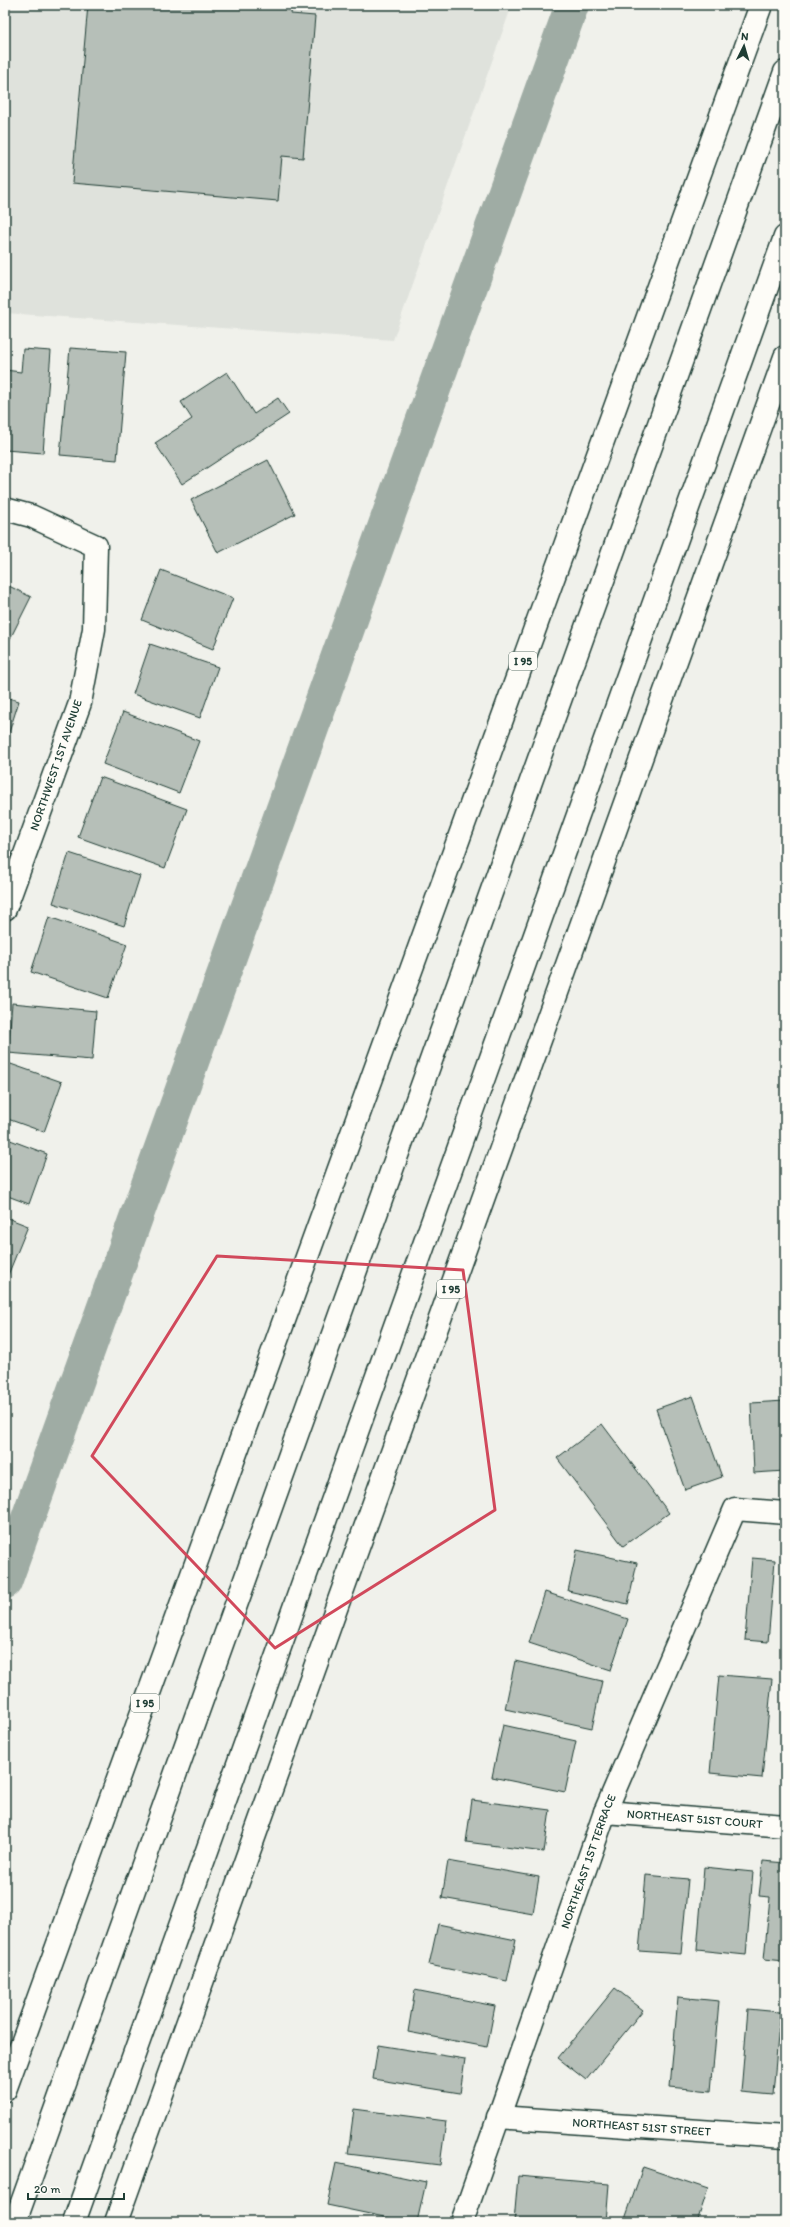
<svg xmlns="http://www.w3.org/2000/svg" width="790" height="2227" viewBox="0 0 790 2227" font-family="Itim,sans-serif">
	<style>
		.built { fill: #dfe2dc }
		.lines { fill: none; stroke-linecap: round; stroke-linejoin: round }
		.canal { stroke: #9faca4; stroke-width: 34 }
		.building { fill: #b6bfb8; stroke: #1f3d34 }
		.street-casing { stroke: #1f3d34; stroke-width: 25 }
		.highway-casing { stroke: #1f3d34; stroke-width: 25 }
		.street { stroke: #fdfcf7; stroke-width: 22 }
		.highway { stroke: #fdfcf7; stroke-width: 22 }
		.marked { fill: none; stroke: #d1495b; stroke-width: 3; stroke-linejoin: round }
		.labels { text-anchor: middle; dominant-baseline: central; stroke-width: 4; stroke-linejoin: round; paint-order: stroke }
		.shield { fill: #fdfcf7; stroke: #62766e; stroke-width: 1 }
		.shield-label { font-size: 11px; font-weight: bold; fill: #1f3d34 }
		.street-label { font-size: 12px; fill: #1f3d34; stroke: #fdfcf7 }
	</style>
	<rect width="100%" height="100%" fill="#f0f1eb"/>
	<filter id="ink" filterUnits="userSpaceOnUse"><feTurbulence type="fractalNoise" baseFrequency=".025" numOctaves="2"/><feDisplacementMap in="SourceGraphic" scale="8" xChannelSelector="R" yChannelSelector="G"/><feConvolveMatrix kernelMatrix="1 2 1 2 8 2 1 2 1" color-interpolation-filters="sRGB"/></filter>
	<g filter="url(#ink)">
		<!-- built -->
		<path class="built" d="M5,5H512L393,340L5,313Z"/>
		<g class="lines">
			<!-- canal -->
			<path class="canal" d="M5,1582L572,5"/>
		</g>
		<!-- building -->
		<g class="building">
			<path d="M88,5H292L291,14L315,16L303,158L282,156L278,201L72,183Z"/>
			<path d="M70,348L126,352L117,460L60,455Z"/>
			<path d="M23,349L51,351L43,453L5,450V370L21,372Z"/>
			<path d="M227,372L254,414L278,398L289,414L182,484L155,443L192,419L181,402Z"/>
			<path d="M268,460L295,514L218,553L191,500Z"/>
			<path d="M161,570L233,598L213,649L142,620Z"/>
			<path d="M5,584L31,597L8,643L5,641Z"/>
			<path d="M150,644L218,667L200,718L133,694Z"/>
			<path d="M5,697L19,701L5,745Z"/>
			<path d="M123,712L199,741L179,793L103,764Z"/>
			<path d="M100,777L187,809L165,868L78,837Z"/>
			<path d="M69,853L140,876L124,926L53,903Z"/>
			<path d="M49,917L127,944L108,998L31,972Z"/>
			<path d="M12,1003L96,1011L92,1060L8,1053Z"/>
			<path d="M5,1062L62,1082L44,1132L5,1118Z"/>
			<path d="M5,1138L47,1154L29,1204L5,1195Z"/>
			<path d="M5,1217L28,1226L8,1275L5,1273Z"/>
			<path d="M693,1396L722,1477L685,1490L656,1409Z"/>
			<path d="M785,1401V1471L754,1473L751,1403Z"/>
			<path d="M602,1424L669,1513L623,1546L557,1458Z"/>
			<path d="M577,1550L637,1563L628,1604L568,1591Z"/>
			<path d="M752,1558L775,1560L768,1642L745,1640Z"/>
			<path d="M545,1592L628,1619L611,1670L529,1643Z"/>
			<path d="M515,1661L602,1681L592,1728L505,1709Z"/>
			<path d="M719,1675L772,1679L762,1778L710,1773Z"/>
			<path d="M503,1725L576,1741L565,1792L492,1777Z"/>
			<path d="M785,1731V1764H782Z"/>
			<path d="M472,1800L550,1810L544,1852L466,1842Z"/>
			<path d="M448,1861L539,1877L533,1914L442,1898Z"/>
			<path d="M763,1861L785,1863V1961L764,1959L770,1897L759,1896Z"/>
			<path d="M704,1867L753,1872L746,1955L697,1950Z"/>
			<path d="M646,1875L688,1879L681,1954L639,1951Z"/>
			<path d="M438,1924L516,1940L507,1981L429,1965Z"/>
			<path d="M615,1988L643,2010L586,2080L558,2058Z"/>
			<path d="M415,1990L495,2006L487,2047L408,2032Z"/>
			<path d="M678,1997L719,2001L711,2091L670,2087Z"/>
			<path d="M748,2009L780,2012L773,2095L741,2092Z"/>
			<path d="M378,2045L465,2059L460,2093L373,2079Z"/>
			<path d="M354,2109L446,2121L440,2165L348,2154Z"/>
			<path d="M336,2163L426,2182L417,2222H408L327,2205Z"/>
			<path d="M643,2167L708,2189L697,2222H624Z"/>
			<path d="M518,2176L609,2184L606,2222H514Z"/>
		</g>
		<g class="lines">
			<defs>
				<g id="street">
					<path d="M5,509L31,516L96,546L94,629L80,703L5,909"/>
					<path id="s1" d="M605,1812L785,1826"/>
					<path id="s2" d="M498,2117L785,2137"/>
					<path id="s3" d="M462,2222L605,1812L735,1509L785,1513"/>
				</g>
				<g id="highway">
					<path d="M5,2090L761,5"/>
					<path d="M15,2222L785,72"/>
					<path d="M74,2222L785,237"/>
					<path d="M116,2222L785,357"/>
				</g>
			</defs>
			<!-- street casing -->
			<use href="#street" class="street-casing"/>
			<!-- highway casing -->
			<use href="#highway" class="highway-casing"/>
			<!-- street -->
			<use href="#street" class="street"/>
			<!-- highway -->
			<use href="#highway" class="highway"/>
		</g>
	</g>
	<!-- marked area -->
	<path class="marked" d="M217,1256L463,1270L495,1510L275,1648L92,1456Z"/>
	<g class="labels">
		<!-- shield labels -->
		<g class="shield">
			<rect x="509" y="652" width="28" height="18" rx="3"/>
			<rect x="437" y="1280" width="28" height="18" rx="3"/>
			<rect x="131" y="1694" width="28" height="18" rx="3"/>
		</g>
		<g class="shield-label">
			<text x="523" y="661">I 95</text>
			<text x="451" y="1289">I 95</text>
			<text x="145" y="1703">I 95</text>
		</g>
		<!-- street labels -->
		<g class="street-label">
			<text transform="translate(56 765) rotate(-71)">NORTHWEST 1ST AVENUE</text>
			<text stroke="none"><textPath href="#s1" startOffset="90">NORTHEAST 51ST COURT</textPath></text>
			<text stroke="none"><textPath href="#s3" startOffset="382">NORTHEAST 1ST TERRACE</textPath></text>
			<text stroke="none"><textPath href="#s2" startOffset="144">NORTHEAST 51ST STREET</textPath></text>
		</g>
	</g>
	<!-- margin -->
	<rect width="790" height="2227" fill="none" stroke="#fdfcf7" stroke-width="20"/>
	<rect x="10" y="10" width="770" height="2207" fill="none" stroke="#1f3d34" stroke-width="1.5" filter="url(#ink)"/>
	<!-- north arrow -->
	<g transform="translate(744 46) rotate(5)" stroke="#fdfcf7" stroke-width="3" paint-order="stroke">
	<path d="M0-3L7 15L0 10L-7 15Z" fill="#1f3d34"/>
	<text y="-6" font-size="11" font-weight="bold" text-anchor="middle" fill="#1f3d34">N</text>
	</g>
	<!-- scale -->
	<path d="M28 2193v6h96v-6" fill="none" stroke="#1f3d34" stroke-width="2"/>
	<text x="34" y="2193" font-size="12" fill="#1f3d34" stroke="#fdfcf7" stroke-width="3" paint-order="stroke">20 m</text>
</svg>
